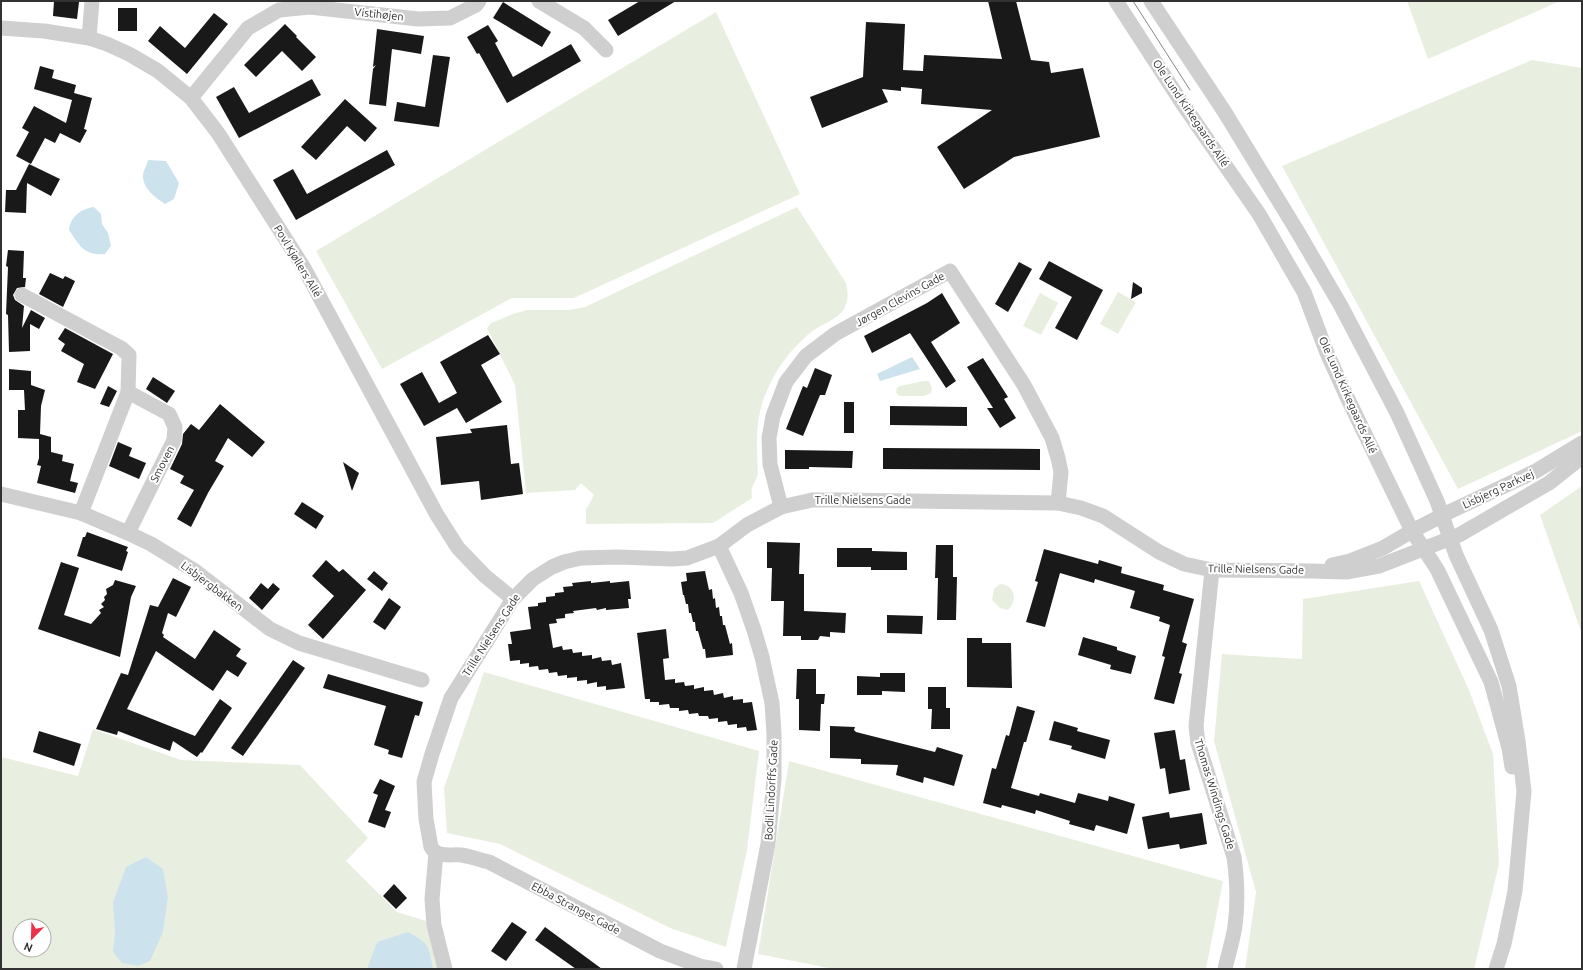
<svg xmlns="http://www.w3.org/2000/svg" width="1583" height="970" viewBox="0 0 1583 970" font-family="Ubuntu,sans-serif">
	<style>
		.green { fill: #e9efe0; fill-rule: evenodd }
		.water { fill: #cce3ee }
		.building { fill: #191919 }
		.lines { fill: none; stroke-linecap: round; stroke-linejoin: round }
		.minor { stroke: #cfcfcf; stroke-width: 15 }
		.tram { stroke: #878787; stroke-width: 1 }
		.labels { text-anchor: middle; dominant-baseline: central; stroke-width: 4; stroke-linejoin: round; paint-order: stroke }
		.street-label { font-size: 11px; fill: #323232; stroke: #fff }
	</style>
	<rect width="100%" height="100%" fill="#fff"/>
	<!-- green -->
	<g class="green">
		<path d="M1407,1H1557L1558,2L1428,59Z"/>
		<path d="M716,12L800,194L574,298H512L382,369L316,251Z"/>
		<path d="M1532,60L1582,68V431L1458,489L1282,166Z"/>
		<path d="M797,207L846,283C848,292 849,300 844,309C838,319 823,324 814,330C795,344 780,363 770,384C755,414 756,440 758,473C756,484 750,484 752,498L713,523L586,524V510L594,495L581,483L575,490L526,493L515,385L487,328L491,323L513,314L527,310H568L585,307Z"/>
		<path d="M1118,292L1136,302L1118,334L1100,324Z"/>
		<path d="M1040,293L1058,303L1041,335L1023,326Z"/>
		<path d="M923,381H929L932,388L931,393L924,396H901L898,395L896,392L897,388L900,386Z"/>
		<path d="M1582,486V634L1540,515Z"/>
		<path d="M1419,581L1469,690L1493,754L1499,864L1474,969H1245L1256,892L1214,741L1222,654L1302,659L1303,599Z"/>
		<path d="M1000,584C1015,585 1018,600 1008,610L1000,608L992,600L994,589Z"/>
		<path d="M484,672L759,751L747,850L726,947L670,928L500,844L447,833L444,788Z"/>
		<path d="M93,729L181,760L300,765L368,838L346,861L397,912L426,921L430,929L440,969H1V757L78,776ZM20,926H44V950H20Z"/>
		<path d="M789,761L1223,881L1206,969H834L758,954Z"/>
	</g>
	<!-- water -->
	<g class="water">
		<path d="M148,160L166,161L179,183L174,199L165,204C156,198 143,189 143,176C143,171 147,165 148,160Z"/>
		<path d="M94,207L101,214L102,224L108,233L111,246L105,254C84,256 80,246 69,230C70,217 82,208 94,207Z"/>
		<path d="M912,357L920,369L880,381L877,374Z"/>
		<path d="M146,857L163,869L168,897L163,932L150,961L138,966L122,963L113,952L115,932L113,902L126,867Z"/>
		<path d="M408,932C429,943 429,946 433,969H367L377,942Z"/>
	</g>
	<!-- building -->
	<g class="building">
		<path d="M54,1L79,2L77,19L53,16Z"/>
		<path d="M640,1H676L618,36L608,20Z"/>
		<path d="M988,1H1016L1031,60L1049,62L1051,73L1083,68L1100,137L1014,157L964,189L937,147L992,110L921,104L922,89L901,87V91L882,89L888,102L822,128L810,97L863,77L866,22L905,24L903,70L923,71L924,55L1002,59Z"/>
		<path d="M503,2L551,32L542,47L493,18Z"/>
		<rect x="118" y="8" width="19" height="23"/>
		<path d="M214,13L228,24L187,74L148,41L160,26L185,48Z"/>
		<path d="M285,24L297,36L296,37L316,57L302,71L282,51L256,77L244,65Z"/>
		<path d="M488,25L498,41L495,43L513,77L571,44L581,61L507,103L479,53L477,54L467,37Z"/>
		<path d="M377,29L424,36L421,54L392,49L386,106L369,104L373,69L376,65L373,67Z"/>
		<path d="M433,55L450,57L439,127L394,121L397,102L425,107Z"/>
		<path d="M40,66L54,70L52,78L76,85L74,93L92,98L84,129L87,130L80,143L60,133L55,143L45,138L31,164L16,156L29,132L22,128L34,106L66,123L72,100L34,89Z"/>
		<path d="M312,79L321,95L239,138L216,97L234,87L249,113Z"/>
		<path d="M345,99L377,128L365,142L347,126L316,160L301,147Z"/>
		<path d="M387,150L395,165L296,220L273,180L293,169L307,194Z"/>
		<path d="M29,164L60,179L51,196L27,183L26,213L5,212L6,190H16Z"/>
		<path d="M8,250L24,251L23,278H26L25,287L17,288L13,295L15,300L24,306L22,328L31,310L45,318L39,329L30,324V351L9,352L8,315L6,314L8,267L6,266Z"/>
		<path d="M1049,261L1103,290L1077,340L1055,328L1072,297L1039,279Z"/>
		<path d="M1019,262L1032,269L1008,312L995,304Z"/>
		<path d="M50,273L63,279L65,276L75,281L63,307L39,294Z"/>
		<path d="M1133,282L1142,288V293L1131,299Z"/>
		<path d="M942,293L960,323L931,342L956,381L946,388L910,333L872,353L864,336L927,303Z"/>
		<path d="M65,328L113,354L95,389L77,382L84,364L61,351L65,344L58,339Z"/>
		<path d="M488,335L500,354L481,365L502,402L466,423L457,408L424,426L400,384L422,372L439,403L457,393L440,362Z"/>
		<path d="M983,358L1008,397L1004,399L1016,418L1000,428L987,408H993L967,367Z"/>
		<path d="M815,368L832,375L825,395H820L803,436L786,429L803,386L807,388Z"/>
		<path d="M9,369L31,371V385L45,390L41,406L40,434L51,437V452L63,455L62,461L74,464L70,481L78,483L75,493L37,483L41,466L37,465L39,458V439L18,438V410H25L24,390H9Z"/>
		<path d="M153,377L175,391L167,403L146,389Z"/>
		<path d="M108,386L117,391L109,407L100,404Z"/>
		<rect x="844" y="402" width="10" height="31"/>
		<path d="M220,404L265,442L252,457L228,438L215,461L224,466L208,493L191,527L177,519L194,490L180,483L184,476L170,469L182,444L183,434L191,424L199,430Z"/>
		<path d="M890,406L967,407V426L890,425Z"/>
		<path d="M507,425L511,464L519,463L523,494L481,500L479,481L441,485L436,437L472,433L470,429Z"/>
		<path d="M118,442L132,448L129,456L146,463L139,479L109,466Z"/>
		<path d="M883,448L1040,449V470L883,469Z"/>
		<path d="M785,450L853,451L852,468L809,467V469H785Z"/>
		<path d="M343,462L359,473L352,491Z"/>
		<path d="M302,502L324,516L316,529L294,514Z"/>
		<path d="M87,532L128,547L126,551L128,552L122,571L77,556L83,537H85Z"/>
		<path d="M767,542L800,543L799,574H804V611L846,613L845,633L830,632V637L820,636L818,640H801V636H783L784,601H771L772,568H767Z"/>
		<path d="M936,545H953V577H957L956,620H937L938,578H935Z"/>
		<path d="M837,548H872V551L907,552V570H871V567H837Z"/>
		<path d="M1044,549L1098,564L1099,560L1122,567L1121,573L1164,585L1163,590L1194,599L1182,642L1187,644L1179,673L1182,674L1174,704L1154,699L1165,657L1162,656L1170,625L1159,621L1160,617L1130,608L1135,591L1095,579L1094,583L1060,573L1045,627L1026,622L1038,582L1035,581Z"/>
		<path d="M326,560L339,572L343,569L366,590L323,639L308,625L334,596L312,576Z"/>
		<path d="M61,562L79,568L64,615L91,624L101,613L99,610L104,607L101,604L105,600L104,597L107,594L106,589L113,585L115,580L136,586L131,597L120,657L38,629Z"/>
		<path d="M374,571L388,583L382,591L367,579Z"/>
		<path d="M705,571L709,590L712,589L713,599L715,598L716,608L719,607L720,616H722L723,625H725L730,644L732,643L733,655L706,658L705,649H703L698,631H696L695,622H693L691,613H689L688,604H686L684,595H683L681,582L687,581L686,573Z"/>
		<path d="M173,578L191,587L176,617L168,613L162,633L164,635L163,637L195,659L214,630L241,649L236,656L247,663L238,677L227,670L213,691L156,651L127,709L195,736L220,699L232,708L202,753L201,752L197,757L173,741L170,751L118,731L117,735L96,729L121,673L128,675L150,605L158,607Z"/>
		<path d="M591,581V583L610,581V583L629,581L631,599H628L629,608L606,610V608L597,610L596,608L573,611L574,613L565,614V618L556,619L557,623L549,624L553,648L562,646L563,650L572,649L573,653L582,652V656L592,655V659L601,657L602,661L611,660L612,665L621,663L625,688L606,690V686L597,687V682L587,684V680L577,681V677L567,678V675L558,676L557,672L549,673L548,669L539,670L538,666L529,667V663L520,664V660L510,661L508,644H512L510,632L531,629L528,607L538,606V603L546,602V597L555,596V593L564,592L563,587L573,586L572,583Z"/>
		<path d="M261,583L268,589L273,583L280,589L262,610L249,598Z"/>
		<path d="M389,598L401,607L385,630L373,622Z"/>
		<path d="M887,615L923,616L922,634L887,633Z"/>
		<path d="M666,629L669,658L663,659L665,680L675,679V683L684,682L685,686L694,685V689L704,687V691L713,690L714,695L723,693L724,698L733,696V700L743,699V703L752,702L757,730L747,731L746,727L737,728V724L728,725L727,721L718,722V718L709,719L708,716H699L698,713L689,714L688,710L679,711V708H670L669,704L659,705V702H650V699H645L637,633Z"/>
		<path d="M1083,637L1117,647V650L1136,656L1131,674L1110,669L1111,665L1078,655Z"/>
		<path d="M967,638H982V643H1011L1012,688L967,687Z"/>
		<path d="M293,660L305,668L243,756L231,748Z"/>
		<path d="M797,669H816V694H825L824,704H821L820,731L799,730V699H796Z"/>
		<path d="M880,673H905V692L882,691V695H857V676L880,677Z"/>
		<path d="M328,674L423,702L419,716L415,715L402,758L388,754L389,750L374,745L386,706L323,688Z"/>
		<path d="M928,687H946V708H950V729H931L932,709H928Z"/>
		<path d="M1017,706L1035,711L1026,742H1024L1011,788L1039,796L1040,793L1075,803L1078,793L1108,801L1109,796L1135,804L1127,834L1096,825L1094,831L1069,824L1070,821L1036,810L1035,814L1002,805L1001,808L983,803L992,768L996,769L1006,735L1009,736Z"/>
		<path d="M1054,721L1078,728L1077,731L1110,740L1105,759L1071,749L1072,746L1049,740Z"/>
		<path d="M830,726L855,727L854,730L856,732L935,752L937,747L963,755L954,786L924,777L923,783L896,775L898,765L861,764V759L830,758Z"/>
		<path d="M1175,730L1180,760L1185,759L1190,790L1169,794L1165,768L1160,769L1154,733Z"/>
		<path d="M39,731L81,744L74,766L33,752Z"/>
		<path d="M380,779L395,786L385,810L391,812L385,828L368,822L378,795L373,793Z"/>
		<path d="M1169,812L1170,818L1202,813L1207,844L1180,849L1179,844L1148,849L1142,817Z"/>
		<path d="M394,884L407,898L396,909L383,896Z"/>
		<path d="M512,922L527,932L506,961L491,951Z"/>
		<path d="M545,927L602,969H576L535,940Z"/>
	</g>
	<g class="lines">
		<!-- minor -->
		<g class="minor">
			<path d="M539,1L584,28L606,50"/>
			<path d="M1116,1L1182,103L1259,214L1304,292L1327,353L1346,395L1412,531L1437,569L1491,682L1509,748L1512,767"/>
			<path d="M1151,1L1224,111L1299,234L1341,306L1397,413L1437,501L1456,555L1491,630L1509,686L1518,741L1524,791L1515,891L1504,944L1496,969"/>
			<path d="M1,28L44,31L89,38L107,44L129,54L158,71L191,98L218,133L304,268L437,515L458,548L485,576L513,599"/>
			<path d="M89,38L92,1"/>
			<path d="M191,98L248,28L279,10L310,7L418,19L450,18L476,5L479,1"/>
			<path d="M22,295L121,348L129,355L128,392L81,513"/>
			<path d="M1,494L81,513L128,533L151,544L195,571L270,629L299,643L422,680"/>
			<path d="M781,507L770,464L769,438L773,416L786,382L806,356L835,334L950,271L1024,385L1052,438L1058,458L1061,472L1058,503"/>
			<path d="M128,533L174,440L175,427L169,414L128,392"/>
			<path d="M719,546L741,593L754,630L762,657L772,703L774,734V779L768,844L744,969"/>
			<path d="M1332,565L1350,561L1383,548L1412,531L1449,512L1536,471L1582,443"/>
			<path d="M1212,570L1196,726L1198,743L1234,857C1237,879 1238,904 1235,926C1233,940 1228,955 1225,969"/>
			<path d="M436,853L432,899L434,925L445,969"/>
			<path d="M716,969L700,966L660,951L489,862C480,860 470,856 461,855C450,854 437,858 431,847L426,819L424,782L432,754L451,698L513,599L533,579L552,567L564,562L581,558L618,557L672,559L687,558L719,546L747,525L781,507L812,500H840L1058,503L1081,508L1103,516L1159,552L1184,564L1212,570L1310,571L1346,572L1379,566L1459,535L1549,483L1582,457"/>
		</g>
		<!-- tram -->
		<path class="tram" d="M1133,1L1190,90"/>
	</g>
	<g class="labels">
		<!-- street labels -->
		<g class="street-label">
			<text transform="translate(379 14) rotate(6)">Vistihøjen</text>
			<text transform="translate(1191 113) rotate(56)">Ole Lund Kirkegaards Allé</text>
			<text transform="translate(298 261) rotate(59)">Povl Kjøllers Allé</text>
			<text transform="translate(900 299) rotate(-29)">Jørgen Clevins Gade</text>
			<text transform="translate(1348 395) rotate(66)">Ole Lund Kirkegaards Allé</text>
			<text transform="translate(162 464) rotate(-63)">Smoven</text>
			<text transform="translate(1498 489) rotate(-25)">Lisbjerg Parkvej</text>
			<text x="863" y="500">Trille Nielsens Gade</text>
			<text transform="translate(1256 569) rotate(1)">Trille Nielsens Gade</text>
			<text transform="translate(212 586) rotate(37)">Lisbjergbakken</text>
			<text transform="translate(491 635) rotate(-57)">Trille Nielsens Gade</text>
			<text transform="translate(771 790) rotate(-87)">Bodil Lindorffs Gade</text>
			<text transform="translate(1215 794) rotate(73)">Thomas Windings Gade</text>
			<text transform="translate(576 908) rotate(28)">Ebba Stranges Gade</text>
		</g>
	</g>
	<!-- border -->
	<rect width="1583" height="970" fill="none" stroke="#323232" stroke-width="4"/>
	<!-- north arrow -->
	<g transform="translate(32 938) rotate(203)"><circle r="19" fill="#ffffff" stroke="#adadad"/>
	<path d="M0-3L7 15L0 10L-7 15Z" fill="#eb314a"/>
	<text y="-6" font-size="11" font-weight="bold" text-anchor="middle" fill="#323232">N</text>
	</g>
</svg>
